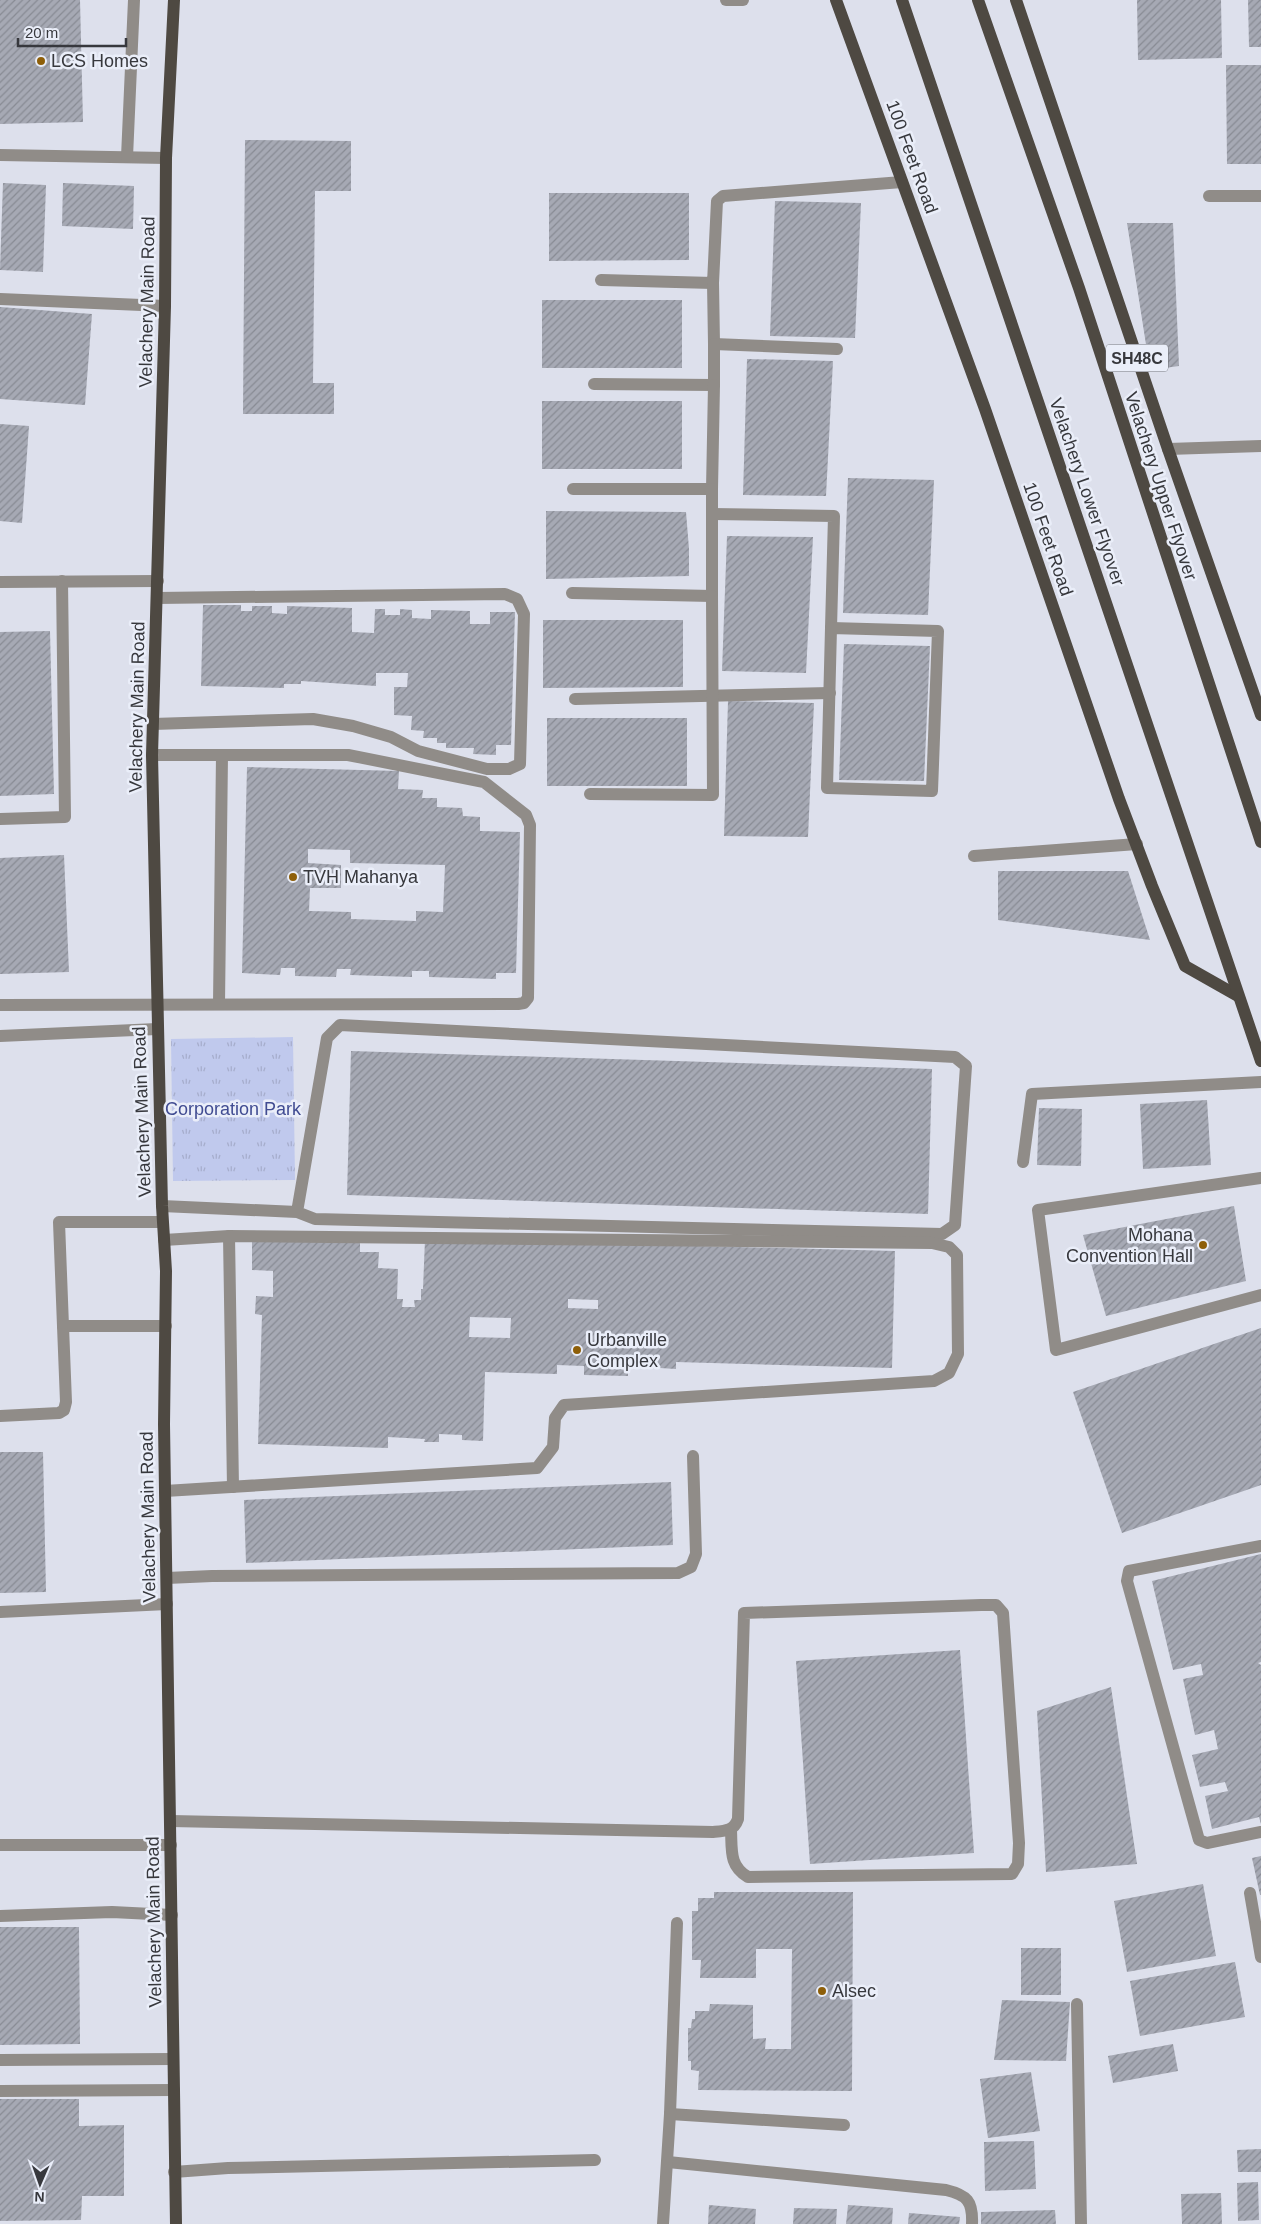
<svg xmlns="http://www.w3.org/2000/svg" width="1261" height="2224" viewBox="0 0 1261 2224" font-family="Arial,sans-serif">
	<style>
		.park { fill: url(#park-tufts) }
		.building { fill: url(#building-hatch); fill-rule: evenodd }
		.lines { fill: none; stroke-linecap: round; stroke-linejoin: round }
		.minor { stroke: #908c88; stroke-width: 12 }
		.major { stroke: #4e4942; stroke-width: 12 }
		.poi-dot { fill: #8e5f09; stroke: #eaeef9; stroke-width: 2 }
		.labels { text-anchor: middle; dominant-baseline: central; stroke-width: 5; stroke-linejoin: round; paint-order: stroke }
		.shield { fill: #eaeef9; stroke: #6d6f75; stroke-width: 1 }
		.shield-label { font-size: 16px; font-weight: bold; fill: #37383d }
		.poi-label { font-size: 18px; fill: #37383d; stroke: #eaeef9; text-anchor: start }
		.street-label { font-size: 18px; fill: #37383d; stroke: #eaeef9 }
		.park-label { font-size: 18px; fill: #414c92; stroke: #eaeef9 }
	</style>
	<defs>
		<pattern id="park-tufts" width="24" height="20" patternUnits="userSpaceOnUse" patternTransform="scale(1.25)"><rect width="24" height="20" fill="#c0c9ed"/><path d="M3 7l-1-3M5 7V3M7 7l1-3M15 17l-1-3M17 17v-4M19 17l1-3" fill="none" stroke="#a6adcc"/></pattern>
		<pattern id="building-hatch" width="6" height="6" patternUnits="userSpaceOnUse" patternTransform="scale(1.25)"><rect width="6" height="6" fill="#a6a9b4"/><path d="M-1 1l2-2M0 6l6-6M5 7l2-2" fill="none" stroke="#888b94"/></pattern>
	</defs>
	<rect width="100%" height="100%" fill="#dde0ec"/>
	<!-- park -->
	<path class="park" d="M293,1037L295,1180L173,1181L171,1039Z"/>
	<!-- building -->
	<g class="building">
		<path d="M0,0H80L83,122L0,124Z"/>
		<path d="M1137,0H1221L1222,58L1138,60Z"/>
		<path d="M1248,0H1261V47H1249Z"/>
		<path d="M1226,65H1261V164H1227Z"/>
		<path d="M245,140L351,141V191H315L313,383H334V414H243Z"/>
		<path d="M3,183L46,185L43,272L0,270Z"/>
		<path d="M63,183L134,186L133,229L62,226Z"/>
		<path d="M549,193H689V260L549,261Z"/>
		<path d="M775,201L861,203L855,338L770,336Z"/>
		<path d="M1127,223H1173L1179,366L1150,370Z"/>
		<rect x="542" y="300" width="140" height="68"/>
		<path d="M0,307L92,314L85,405L0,399Z"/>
		<path d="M747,359L833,361L826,496L743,495Z"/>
		<rect x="542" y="401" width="140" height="68"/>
		<path d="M0,424L29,426L22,523L0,521Z"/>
		<path d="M848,478L934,480L928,615L843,613Z"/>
		<path d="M546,511L686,512L689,549V576L546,579Z"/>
		<path d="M727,536L813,537L806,673L722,671Z"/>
		<path d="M203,605H241V611H252V606H272V613L287,614V606L352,608V632L374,633L375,609H385V615H400V609L412,610V618L431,619V610L470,611V624H490V612H515L511,745H496V755L473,754L474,748H446V743H437V738H423L424,731L411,730L412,716L394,715V687H407L408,673H376V686L301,681V684H284V688L201,686Z"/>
		<path d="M543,620H683V687L543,688Z"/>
		<path d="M50,631L54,794L0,796V632Z"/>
		<path d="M844,644L930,646L924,781L839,780Z"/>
		<path d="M728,701L814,703L808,837L724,836Z"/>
		<rect x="547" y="718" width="140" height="68"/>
		<path d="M247,767L399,771L398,789L423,790L422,798H437V807L462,808L463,816L480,817V831L520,832L516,973H496V979L429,977V971H412V977L350,975L351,969H337L336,977L295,976V968H281L280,975L242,973ZM308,849L350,850V863L445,865L443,912L416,911V921L351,919V912L309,911L310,888H341V865L308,863Z"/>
		<path d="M64,855L69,972L0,974V858Z"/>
		<path d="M998,871H1128L1150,940L998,920Z"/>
		<path d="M351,1051L932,1069L928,1214L347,1195Z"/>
		<path d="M1207,1100L1211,1165L1143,1169L1140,1104Z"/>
		<path d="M1039,1108L1082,1109L1081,1166L1037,1165Z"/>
		<path d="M1234,1206L1246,1281L1106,1316L1083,1235Z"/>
		<path d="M425,1239L895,1251L892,1368L676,1362V1369L628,1366V1376L584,1375V1366L557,1365V1374L485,1372L483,1441L462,1440V1435L439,1434V1442H424L425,1439L388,1437V1448L258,1444L262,1315L255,1314L256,1296L273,1297V1271L252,1270V1240L360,1243V1252H379L378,1268L398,1269L397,1299H403L402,1307H415L414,1300H421V1289H423ZM568,1299L598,1300V1309L568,1308ZM470,1317L511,1318L510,1338L469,1337Z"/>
		<path d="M1261,1328V1485L1122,1533L1073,1392Z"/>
		<path d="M0,1452H43L46,1592L0,1593Z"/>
		<path d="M671,1482L673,1545L246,1563L244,1500Z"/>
		<path d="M1261,1554V1662L1258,1663L1261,1665V1824L1259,1817L1212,1829L1205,1796L1228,1791L1225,1782L1200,1787L1192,1755L1218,1749L1214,1730L1195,1735L1183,1679L1203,1675L1201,1664L1173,1670L1152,1581Z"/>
		<path d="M960,1650L974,1853L810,1864L796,1661Z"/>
		<path d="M1111,1687L1137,1864L1046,1872L1037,1711Z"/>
		<path d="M1261,1856V1895H1260L1252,1858Z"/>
		<path d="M1203,1884L1216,1956L1127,1972L1114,1901Z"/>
		<path d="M714,1892H853L852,2091L698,2090L699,2071L691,2070V2061H688V2028H691L692,2019H695V2011H709L710,2004L753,2005V2039L766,2038L765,2049H791L792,1949H756V1978H700L701,1960H692V1911H698V1898H714Z"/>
		<path d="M0,1927H79L80,2044L0,2045Z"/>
		<rect x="1021" y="1948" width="40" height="47"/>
		<path d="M1235,1962L1245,2017L1140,2036L1130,1981Z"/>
		<path d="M1002,2000L1070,2002L1066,2061L994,2060Z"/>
		<path d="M1173,2044L1178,2071L1113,2083L1108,2056Z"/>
		<path d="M1031,2072L1040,2131L988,2138L980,2079Z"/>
		<path d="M0,2099H79V2126L124,2125V2196H82L81,2220L0,2221Z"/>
		<path d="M1034,2141L1036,2189L985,2191L984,2142Z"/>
		<path d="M1261,2149V2172H1238L1237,2150Z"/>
		<path d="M1258,2182L1259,2220L1238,2221L1237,2183Z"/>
		<path d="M1221,2193L1222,2224H1182L1181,2194Z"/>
		<path d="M709,2205L756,2209L755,2224H708Z"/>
		<path d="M848,2205L893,2208L892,2224H846Z"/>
		<path d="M794,2208L837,2209L836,2224H793Z"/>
		<path d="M1055,2210L1056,2224H981V2212Z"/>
		<path d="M909,2213L960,2217L959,2224H908Z"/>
	</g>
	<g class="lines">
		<!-- minor -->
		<g class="minor">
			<path d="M726,0H743"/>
			<path d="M0,155L166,158"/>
			<path d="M127,157L134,0"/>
			<path d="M1209,196H1261"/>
			<path d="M601,280L713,283L717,201L723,196L902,182"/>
			<path d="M713,283L714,344L837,349"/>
			<path d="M0,299L165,306"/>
			<path d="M594,384L714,385V344"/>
			<path d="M1168,449L1261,446"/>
			<path d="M573,489H712L714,385"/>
			<path d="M712,514L834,516L831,628"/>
			<path d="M0,582L158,581"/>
			<path d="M572,593L712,596V489"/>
			<path d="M831,628L938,631L932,791L827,788Z"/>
			<path d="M575,699L830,693"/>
			<path d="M153,724L313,719L353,726L391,737L418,751L487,769H509L520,764L524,614L517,599L505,594L157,598"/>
			<path d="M590,794L713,795L712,596"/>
			<path d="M0,819L65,817L62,581"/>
			<path d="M974,856L1137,844"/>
			<path d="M219,1004L222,755"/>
			<path d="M0,1005L518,1004L524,1003L528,998L530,825L526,815L484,782L348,755H152"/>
			<path d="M0,1036L157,1029"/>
			<path d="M1023,1162L1032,1094L1261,1082"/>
			<path d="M1261,1178L1038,1210L1056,1350L1261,1295"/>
			<path d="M162,1206L297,1212L315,1219L942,1234L955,1225L966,1066L955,1057L340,1025L327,1038L297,1212"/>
			<path d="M229,1236L233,1487"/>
			<path d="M164,1240L229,1236L932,1243L949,1247L957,1255L958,1354L949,1373L934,1381L564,1405L555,1418L553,1447L537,1468L165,1491"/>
			<path d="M63,1326L59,1222H162"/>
			<path d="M0,1416L59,1413L64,1410L66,1402L63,1326H166"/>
			<path d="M1261,1546L1129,1571L1127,1581L1199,1840L1207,1843L1261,1832"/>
			<path d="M167,1578L212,1576L678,1573L691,1567L696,1554L693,1456"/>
			<path d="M0,1612L167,1604"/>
			<path d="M171,1821L713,1832C725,1831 734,1831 738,1819L744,1613L981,1605H996L1003,1613L1019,1843L1018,1864L1012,1874L748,1877C729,1866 732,1850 731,1830"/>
			<path d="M0,1845H171"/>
			<path d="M1250,1893L1261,1957"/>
			<path d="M0,1916L112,1912L172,1915"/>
			<path d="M1077,2004L1081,2224"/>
			<path d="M0,2060L173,2059"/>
			<path d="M0,2091L174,2090"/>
			<path d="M670,2114L844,2125"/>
			<path d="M668,2162L946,2190C967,2195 973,2201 972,2224"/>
			<path d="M174,2172L228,2168L595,2160"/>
			<path d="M663,2224L670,2114L677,1923"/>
		</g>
		<!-- major -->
		<g class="major">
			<path d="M174,0L166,158L165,306L152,755L162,1206L166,1271L164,1424L176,2224"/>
			<path d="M836,0L985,409L1119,799L1152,886L1185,966L1238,996"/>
			<path d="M902,0L1261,1061"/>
			<path d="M978,0L1079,288L1261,842"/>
			<path d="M1016,0L1168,449L1261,715"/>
		</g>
	</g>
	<!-- markers -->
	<g class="poi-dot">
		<circle cx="41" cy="61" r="5"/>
		<circle cx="293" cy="877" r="5"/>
		<circle cx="1203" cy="1245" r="5"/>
		<circle cx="577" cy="1350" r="5"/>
		<circle cx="822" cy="1991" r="5"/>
	</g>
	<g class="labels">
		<!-- shield labels -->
		<rect class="shield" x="1106" y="344.5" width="62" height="27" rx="4"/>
		<g class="shield-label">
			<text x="1137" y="358">SH48C</text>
		</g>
		<!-- poi labels -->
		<g class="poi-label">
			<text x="51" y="61">LCS Homes</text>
			<text x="303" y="877">TVH Mahanya</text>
			<text x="1193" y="1235" text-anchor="end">Mohana<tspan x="1193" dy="21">Convention Hall</tspan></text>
			<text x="587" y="1340">Urbanville<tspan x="587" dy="21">Complex</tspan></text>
			<text x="832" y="1991">Alsec</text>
		</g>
		<!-- street labels -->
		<g class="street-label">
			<text transform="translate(912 157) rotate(70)">100 Feet Road</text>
			<text transform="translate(147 302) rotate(-89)">Velachery Main Road</text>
			<text transform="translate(1161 486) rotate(72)">Velachery Upper Flyover</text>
			<text transform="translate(1087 492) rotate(71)">Velachery Lower Flyover</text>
			<text transform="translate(1048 539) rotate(71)">100 Feet Road</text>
			<text transform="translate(137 707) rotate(-89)">Velachery Main Road</text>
			<text transform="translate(142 1112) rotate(-92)">Velachery Main Road</text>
			<text transform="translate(148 1517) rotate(-91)">Velachery Main Road</text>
			<text transform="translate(154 1922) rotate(-91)">Velachery Main Road</text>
		</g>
		<!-- park labels -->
		<g class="park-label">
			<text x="233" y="1109">Corporation Park</text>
		</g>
	</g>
	<!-- north arrow -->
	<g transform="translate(40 2184) rotate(182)" stroke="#eaeef9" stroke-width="4" paint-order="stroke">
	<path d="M0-4L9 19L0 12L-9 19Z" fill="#37383d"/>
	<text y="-8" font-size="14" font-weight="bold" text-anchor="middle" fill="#37383d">N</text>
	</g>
	<!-- scale -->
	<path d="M18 38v8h108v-8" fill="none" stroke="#37383d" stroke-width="2.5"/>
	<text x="25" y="38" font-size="15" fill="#37383d" stroke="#eaeef9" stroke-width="4" paint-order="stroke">20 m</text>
</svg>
